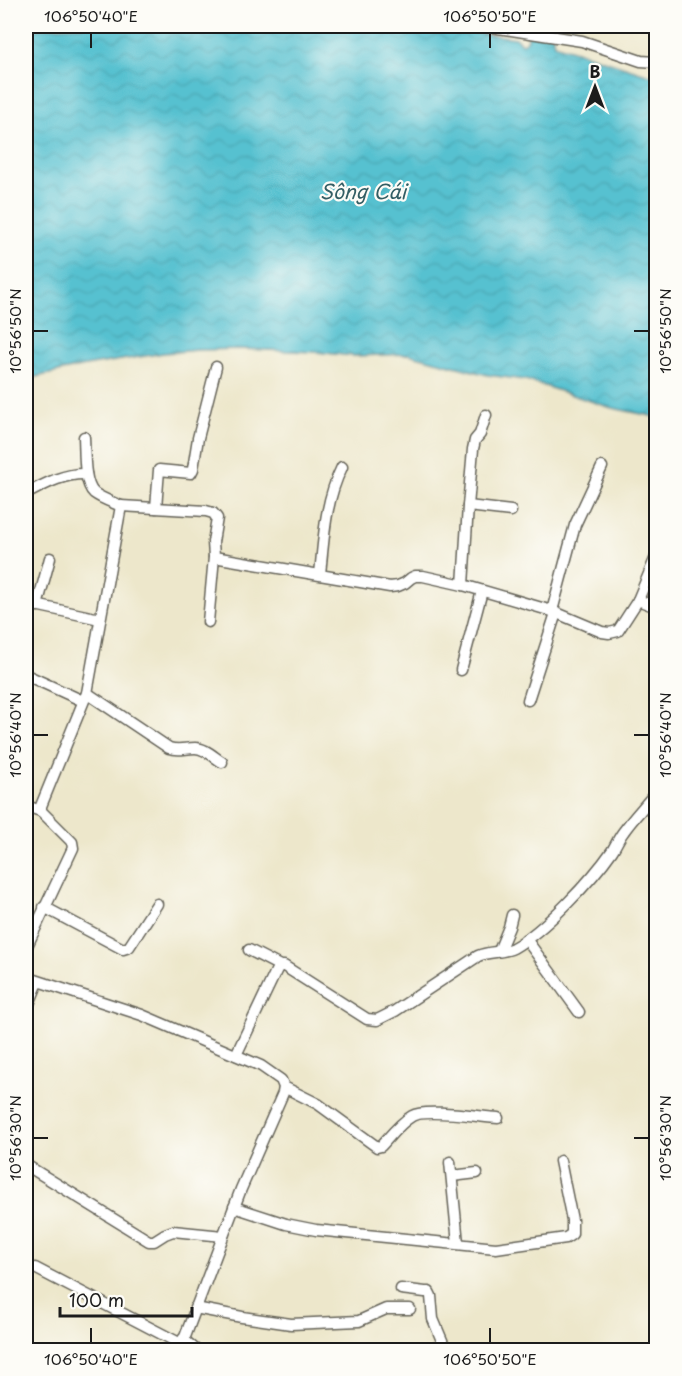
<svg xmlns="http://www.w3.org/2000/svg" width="682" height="1376" viewBox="0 0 682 1376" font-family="'Playpen Sans',sans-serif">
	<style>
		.water { fill: url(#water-waves); stroke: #396e76; stroke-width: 1.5 }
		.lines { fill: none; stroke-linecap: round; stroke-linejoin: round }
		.minor-casing { stroke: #656359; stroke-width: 13 }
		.minor { stroke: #fff; stroke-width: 10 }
		.ticks { fill: none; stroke: #1c1c1c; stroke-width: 2 }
		.labels { text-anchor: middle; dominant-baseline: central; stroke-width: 4.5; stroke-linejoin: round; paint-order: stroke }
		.water-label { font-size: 20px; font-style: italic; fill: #335e64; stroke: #fdfcf7 }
		.neatline { fill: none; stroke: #1c1c1c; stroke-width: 2 }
		.ticks-label { font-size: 15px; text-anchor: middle; fill: #1c1c1c }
	</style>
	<defs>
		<pattern id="water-waves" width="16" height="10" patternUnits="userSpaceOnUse" patternTransform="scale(1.5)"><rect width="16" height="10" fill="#56c1d0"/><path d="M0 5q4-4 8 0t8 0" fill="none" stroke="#4aa5b2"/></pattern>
	</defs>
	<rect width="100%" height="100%" fill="#fdfcf7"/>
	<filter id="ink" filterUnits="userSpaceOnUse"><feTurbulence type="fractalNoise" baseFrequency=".0167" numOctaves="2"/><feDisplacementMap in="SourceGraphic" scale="12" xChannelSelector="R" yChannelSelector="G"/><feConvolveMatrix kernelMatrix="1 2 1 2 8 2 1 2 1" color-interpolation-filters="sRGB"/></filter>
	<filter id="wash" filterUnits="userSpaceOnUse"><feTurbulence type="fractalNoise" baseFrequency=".008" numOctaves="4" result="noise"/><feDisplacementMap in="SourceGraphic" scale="24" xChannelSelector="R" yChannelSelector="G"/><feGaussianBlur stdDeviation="1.35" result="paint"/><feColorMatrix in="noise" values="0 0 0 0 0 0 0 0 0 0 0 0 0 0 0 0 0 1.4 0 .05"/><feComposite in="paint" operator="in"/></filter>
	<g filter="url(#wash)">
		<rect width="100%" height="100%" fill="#ede7cb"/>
		<!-- water -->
		<path class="water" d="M78,26H435L436,28L516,38L521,44L525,43L528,39L527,26H551L554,44L656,77V420L652,416L612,408L526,380L488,375L409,354L354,356L316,352L241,349L197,350L163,353L85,366L26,379V31L51,27Z"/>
	</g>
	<g filter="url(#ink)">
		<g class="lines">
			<defs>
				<g id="minor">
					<path d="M485,26L582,41L641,61L656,62"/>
					<path d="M26,494C45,484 64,473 86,474"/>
					<path d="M121,506L206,511L213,513L217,518L213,542L214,557L390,587L398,586L405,583L411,578L415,576H423L463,585L552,611L602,632L609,633L618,631L638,600L656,607"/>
					<path d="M468,506L511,511"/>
					<path d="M156,508L159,470L191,473L193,469L198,438L216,367"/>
					<path d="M320,574C324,536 325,502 342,467"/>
					<path d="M463,585L468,506L473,449L475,440L480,434L486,415"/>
					<path d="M638,600L656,557"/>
					<path d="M26,603L100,619"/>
					<path d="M37,606L50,558"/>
					<path d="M552,611L575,525L602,467"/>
					<path d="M208,622L214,557"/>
					<path d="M461,670L482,591"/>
					<path d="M26,675L83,701"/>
					<path d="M87,693L169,748C179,751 185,748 195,748C205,748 214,757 222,762"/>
					<path d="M528,700L556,613"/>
					<path d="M26,806L41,811"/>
					<path d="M44,907L123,949L129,947L157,904"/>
					<path d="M526,939L579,1012"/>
					<path d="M26,948L73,848L72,842L41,811V806L87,693L121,506C112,502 102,499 94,493C83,483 85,451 84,437"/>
					<path d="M249,950L280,966"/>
					<path d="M499,951L509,927L512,915"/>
					<path d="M26,977L142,1015L261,1066L281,1080L284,1087L283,1093L241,1189L180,1350"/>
					<path d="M26,1011L38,982"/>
					<path d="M236,1055L277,969L280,966H284L367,1019L377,1020L395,1011L478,956C489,951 503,953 513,948C544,931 592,880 612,851C616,845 619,837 624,831C633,818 646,805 656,792"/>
					<path d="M284,1087L318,1104L377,1147L381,1146C391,1135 400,1123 412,1116C426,1108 480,1117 498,1118"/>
					<path d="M450,1162L458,1243"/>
					<path d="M26,1165L149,1241H154L165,1234L173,1231L223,1236"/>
					<path d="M452,1176L477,1173"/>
					<path d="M234,1207L286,1224L316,1230L496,1248L566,1238L572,1234V1220L560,1161"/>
					<path d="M35,1268L181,1344"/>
					<path d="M401,1289L425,1292H429L431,1296L433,1319L446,1350"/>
					<path d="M195,1308L242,1317L291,1324L359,1321L386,1309H410"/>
					<path d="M183,1339L196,1350"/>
					<path d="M412,1350L445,1347"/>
				</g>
			</defs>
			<!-- minor casing -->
			<use href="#minor" class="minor-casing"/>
			<!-- minor -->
			<use href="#minor" class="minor"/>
		</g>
	</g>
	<!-- ticks -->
	<path class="ticks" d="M91,33V48M490,33V48M33,331H48M634,331H649M33,735H48M634,735H649M33,1138H48M634,1138H649M91,1328V1343M490,1328V1343"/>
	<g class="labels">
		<!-- water labels -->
		<g class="water-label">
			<text x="363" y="191">Sông Cái</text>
		</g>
	</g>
	<!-- margin -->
	<rect width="682" height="1376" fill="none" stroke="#fdfcf7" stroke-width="66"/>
	<!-- north arrow -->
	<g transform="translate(595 87)" stroke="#fdfcf7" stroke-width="4.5" paint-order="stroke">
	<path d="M0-4.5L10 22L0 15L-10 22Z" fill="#1c1c1c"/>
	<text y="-9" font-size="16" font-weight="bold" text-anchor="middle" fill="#1c1c1c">B</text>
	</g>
	<!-- scale -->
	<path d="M60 1307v9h132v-9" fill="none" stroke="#1c1c1c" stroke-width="3"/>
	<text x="69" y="1307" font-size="18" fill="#1c1c1c" stroke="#fdfcf7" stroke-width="4.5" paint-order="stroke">100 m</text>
	<rect x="33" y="33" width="616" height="1310" class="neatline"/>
	<g class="ticks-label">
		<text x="91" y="22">106°50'40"E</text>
		<text x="490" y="22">106°50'50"E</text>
		<text transform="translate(16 331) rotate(-90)" y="5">10°56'50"N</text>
		<text transform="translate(666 331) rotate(-90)" y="5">10°56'50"N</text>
		<text transform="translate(16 735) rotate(-90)" y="5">10°56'40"N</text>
		<text transform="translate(666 735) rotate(-90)" y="5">10°56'40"N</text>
		<text transform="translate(16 1138) rotate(-90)" y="5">10°56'30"N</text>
		<text transform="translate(666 1138) rotate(-90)" y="5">10°56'30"N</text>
		<text x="91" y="1365">106°50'40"E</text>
		<text x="490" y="1365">106°50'50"E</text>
	</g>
</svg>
